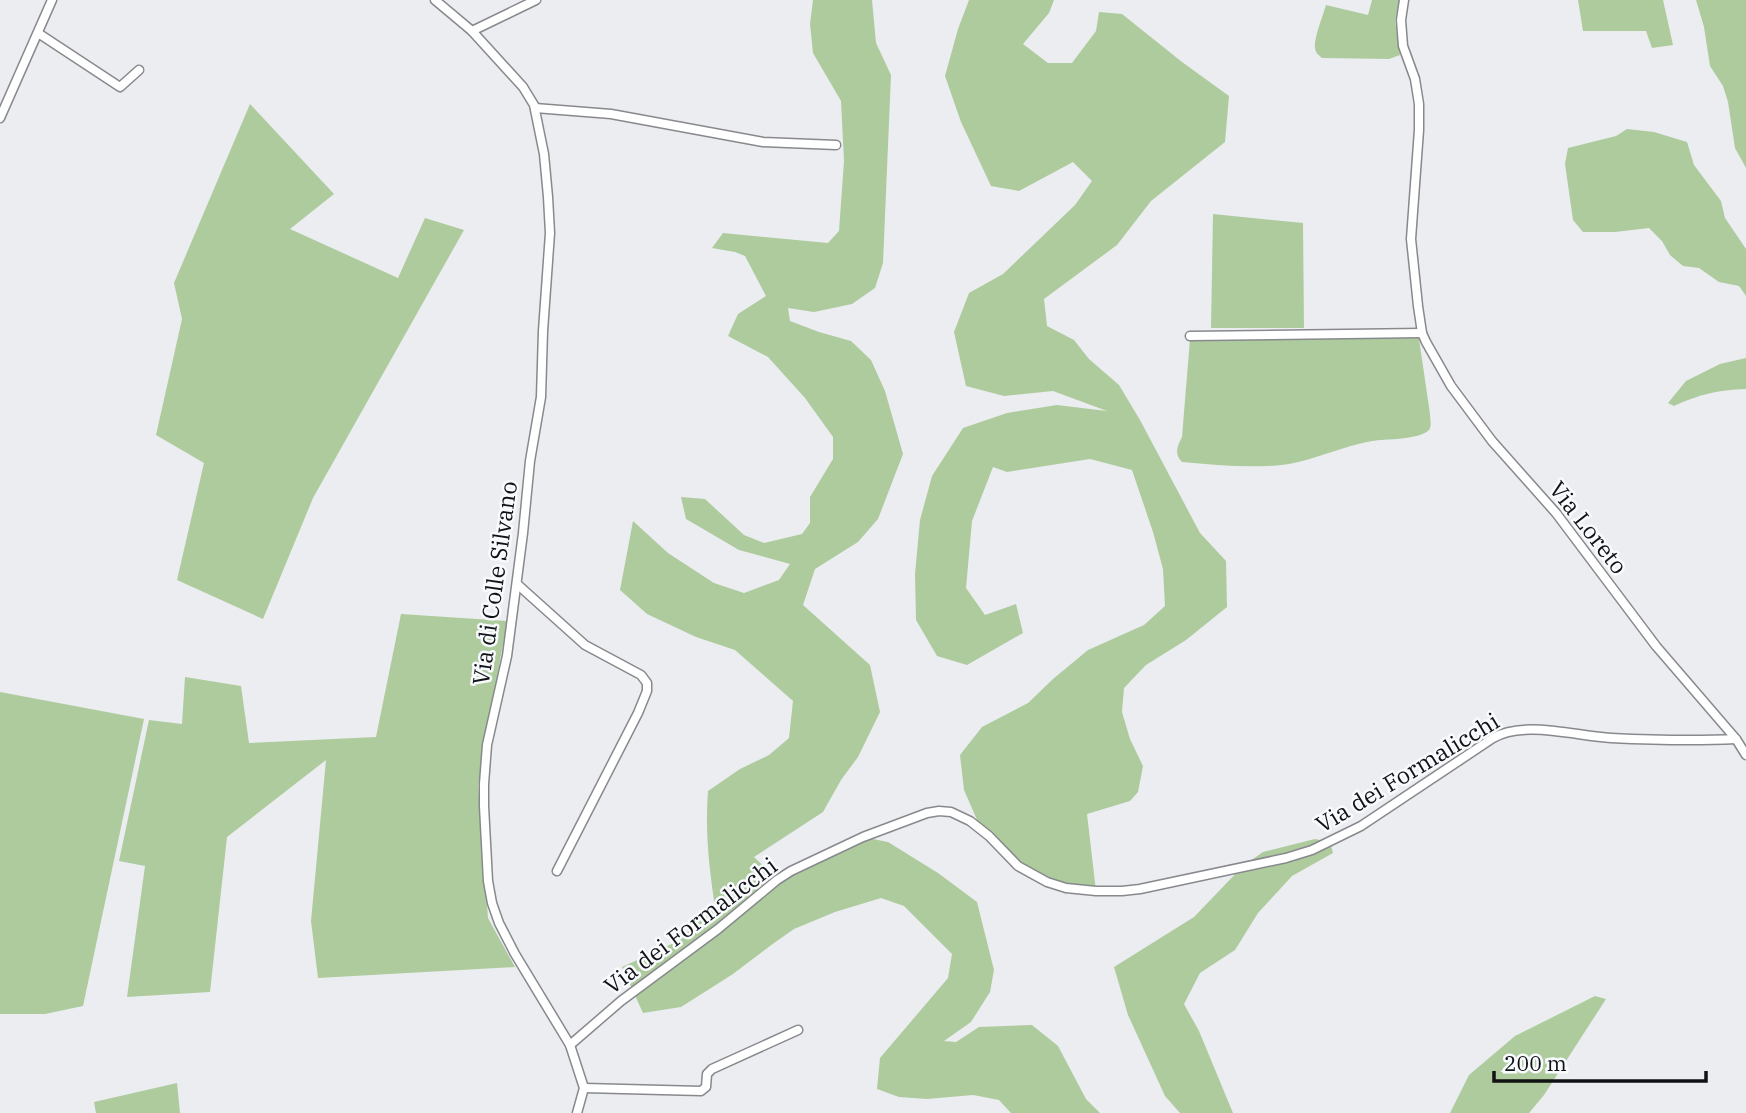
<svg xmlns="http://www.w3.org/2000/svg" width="1746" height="1113" viewBox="0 0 1746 1113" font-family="'IBM Plex Serif',serif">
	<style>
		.green { fill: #aecb9e }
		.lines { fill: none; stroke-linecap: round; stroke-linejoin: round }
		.minor-casing { stroke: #87898d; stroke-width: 11 }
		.minor { stroke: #fff; stroke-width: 8 }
		.labels { text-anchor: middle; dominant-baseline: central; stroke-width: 5; stroke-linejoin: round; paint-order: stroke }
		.street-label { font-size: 23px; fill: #111213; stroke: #f8fafe }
	</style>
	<rect width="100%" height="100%" fill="#ebedf1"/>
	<!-- green -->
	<g class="green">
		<path d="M813,0H872L876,43L891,75L883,263L875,288L852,304L814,312L788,308L790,321L819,332L851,341L871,360L885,391L903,454L878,519L858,542L815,569L803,605L870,665L880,712L858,757L841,780L823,812L754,857L777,879L863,837L888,842L938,873L977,902L994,970L990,992L971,1022L944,1041L956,1042L979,1027L1032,1025L1058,1046L1086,1099L1100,1113H1011L999,1100L973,1095L927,1099L899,1097L877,1089L880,1058L948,978L952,954L904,906L881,898L835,912L794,929L774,943L733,974L681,1007L643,1013L622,967L676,942L715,907C709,866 705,833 708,791L740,769L769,755L789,738L793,701L735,650L696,637L647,614L620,590L633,521L668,553L714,583L744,593L779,580L790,564L739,550L686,519L681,497L705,499L744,535L764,543L802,534L810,523V497L833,459V437L805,398L768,357L728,336L738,314L766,296L745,256L735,252L712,248L723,233L828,243L839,231L844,161L841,101L813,53L810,24Z"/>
		<path d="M969,0H1054L1049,13L1023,44L1048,63H1072L1096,31L1099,12L1122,14L1182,62L1229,96L1225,142L1151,201L1117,245L1044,299L1047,326L1074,340L1089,359L1119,385L1140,420L1200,533L1226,561L1227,607L1186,640L1146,665L1124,688L1122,712L1130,739L1143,766L1138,792L1130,801L1087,814L1096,891L1037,878L981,829L964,790L960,755L982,727L1028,703L1053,679L1088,650L1144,625L1165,606L1163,569L1153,532L1132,470L1090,459L1007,472L993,467L972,521L966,588L985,615L1016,604L1023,633L967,665L937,656L916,620L915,574L920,520L932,476L963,428L1007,413L1057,405L1107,411L1053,391L1004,396L966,386L954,332L969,293L1003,274L1075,205L1092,181L1073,162L1019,191L991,186L961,122L945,76L958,29Z"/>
		<path d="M1372,0H1399L1395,21L1400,55L1389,59L1322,58C1318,54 1316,54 1315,48C1314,37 1323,16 1326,5L1368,15Z"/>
		<path d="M1578,0H1663L1673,45L1652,48L1646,31H1583Z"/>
		<path d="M1696,0H1746V168L1735,148L1728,102L1723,86L1710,66L1704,27Z"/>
		<path d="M250,104L334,194L290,229L398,278L425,218L464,230L313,498L263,619L177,580L204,463L156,435L182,319L174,283Z"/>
		<path d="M1627,129L1654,132L1687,142L1694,165L1721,201L1725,218L1746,249V296L1739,286L1719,282L1699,268L1683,266L1670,255L1662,241L1649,228L1615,232H1583L1573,220L1565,164L1568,148L1616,136Z"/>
		<path d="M1213,214L1303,223L1304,328H1211Z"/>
		<path d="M1416,336L1419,339L1430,414C1430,419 1432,426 1429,430C1419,440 1385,439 1372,441C1343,446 1317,459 1289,464C1254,469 1217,465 1182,462C1174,453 1177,447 1182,437L1190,339Z"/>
		<path d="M1746,358V389C1717,390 1701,394 1674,406L1668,403L1686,381L1720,364Z"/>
		<path d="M401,614L507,621L478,785L488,918L515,967L318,978L311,921L326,760L227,837L210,992L127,997L145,866L119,861L149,720L182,724L185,677L241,686L249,743L376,737Z"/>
		<path d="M0,692L144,719L83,1006L45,1014H0Z"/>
		<path d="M1315,839L1330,842L1333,853L1292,876L1258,913L1235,950L1200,973L1184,1004L1199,1031L1233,1113H1180L1165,1096L1128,1015L1114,967L1194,917L1243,866L1263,852Z"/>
		<path d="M1595,996L1606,999L1544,1095L1529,1113H1450L1469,1075L1515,1036Z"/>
		<path d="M177,1083L180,1113H96L94,1102Z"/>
	</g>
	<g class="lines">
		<defs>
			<g id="minor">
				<path d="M435,0L472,31L523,87L534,105L544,154L548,197L550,233L543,331L541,397L530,461L523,533L507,656L487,745L484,784V806L488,881L492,903L499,923L515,954L570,1045L584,1088L577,1113"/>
				<path d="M1404,0L1401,20L1403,46L1415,79L1419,104V130L1411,239L1418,306L1422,333L1426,342L1451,386L1492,441L1556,513L1656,646L1736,739L1746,755"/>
				<path d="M472,31L536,0"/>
				<path d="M38,33L120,87L139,70"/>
				<path d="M535,108L611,114L763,142L836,145"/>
				<path d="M0,118L52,0"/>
				<path d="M1190,336L1422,333"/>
				<path d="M517,584L585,645L641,675L647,683V691L638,713L557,871"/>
				<path d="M570,1045L621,1001L718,929L777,880L791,871L863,837L927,813L939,811L951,812L970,821L989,836L1018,866L1047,882L1066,888L1096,891H1122L1140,889L1286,858L1312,850L1361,826L1493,738C1523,720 1576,736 1611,738C1653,740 1694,741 1736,739"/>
				<path d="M584,1088L701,1091L706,1087L707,1074L712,1069L798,1030"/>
			</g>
		</defs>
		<!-- minor casing -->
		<use href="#minor" class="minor-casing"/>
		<!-- minor -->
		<use href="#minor" class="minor"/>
	</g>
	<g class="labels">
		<!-- street labels -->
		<g class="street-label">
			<text transform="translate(1589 527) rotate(52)">Via Loreto</text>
			<text transform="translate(494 583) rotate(-82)">Via di Colle Silvano</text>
			<text transform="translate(1407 772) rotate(-31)">Via dei Formalicchi</text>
			<text transform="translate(690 925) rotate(-37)">Via dei Formalicchi</text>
		</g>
	</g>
	<!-- scale -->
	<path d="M1494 1071v10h212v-10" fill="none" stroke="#111213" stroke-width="3.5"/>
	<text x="1504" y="1071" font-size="21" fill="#111213" stroke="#f8fafe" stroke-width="5" paint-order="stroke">200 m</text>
</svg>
